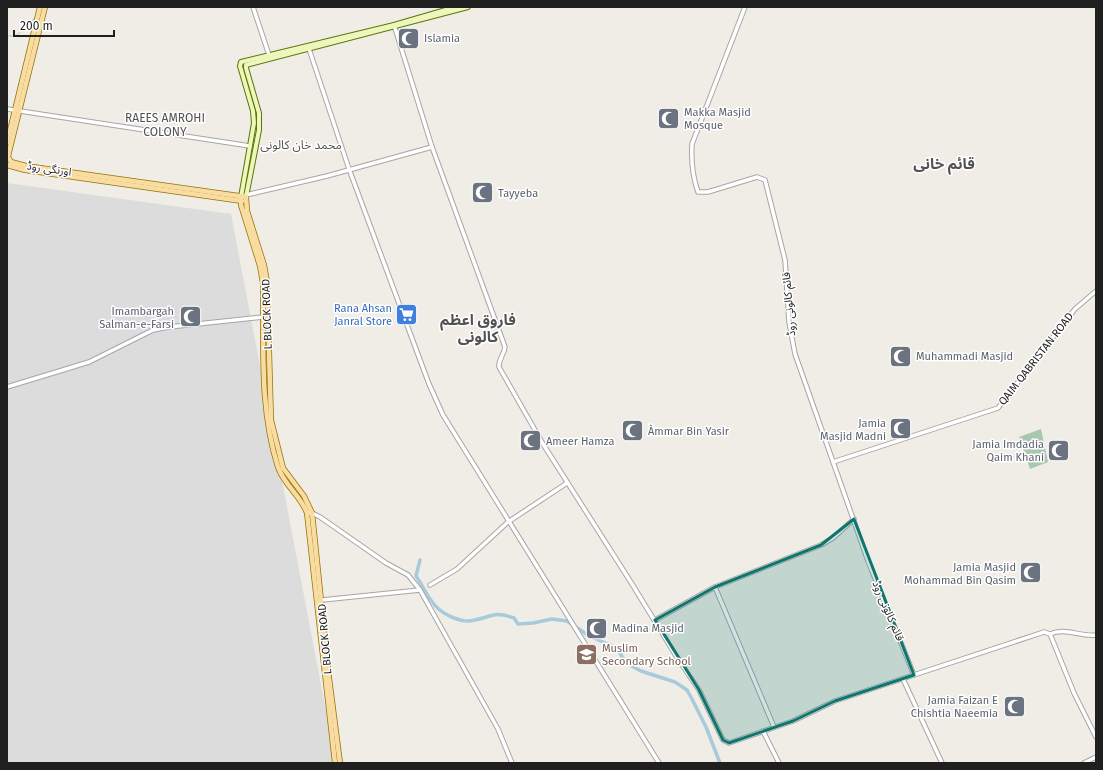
<svg xmlns="http://www.w3.org/2000/svg" width="1103" height="770" viewBox="0 0 1103 770" font-family="'Fira Sans','Noto Sans Arabic',sans-serif">
	<style>
		.residential { fill: #dddcdc }
		.cemetery { fill: #a7c8af }
		.lines { fill: none; stroke-linecap: round; stroke-linejoin: round }
		.stream { stroke: #a7cbdc; stroke-width: 1 }
		.canal { stroke: #a7cbdc; stroke-width: 3.5 }
		.tertiary-casing { stroke: #a6a6a6; stroke-width: 5.5 }
		.secondary-casing { stroke: #5d7309; stroke-width: 6 }
		.primary-casing { stroke: #957305; stroke-width: 6 }
		.tertiary { stroke: #fff; stroke-width: 3.5 }
		.secondary { stroke: #eef7bb; stroke-width: 4 }
		.primary { stroke: #f9dca1; stroke-width: 4.5 }
		.marked { fill: #0f766e; fill-opacity: 0.2; stroke: #0f766e; stroke-width: 3; stroke-linejoin: round }
		.labels { text-anchor: middle; dominant-baseline: central; stroke-width: 3; stroke-linejoin: round; paint-order: stroke }
		.worship-label { font-size: 11px; fill: #5b616d; stroke: #fff; text-anchor: start }
		.street-label { font-size: 11px; fill: #1f1f1f; stroke: #fff }
		.shop-label { font-size: 11px; fill: #366cbe; stroke: #fff; text-anchor: end }
		.education-label { font-size: 11px; fill: #785e54; stroke: #fff; text-anchor: start }
		.neighbourhood-label { font-size: 12px; fill: #525252; stroke: #fff }
		.district-label { font-size: 15px; font-weight: bold; fill: #525252; stroke: #fff }
	</style>
	<rect width="100%" height="100%" fill="#efede6"/>
	<!-- residential -->
	<path class="residential" d="M7,183L231,214L336,763H7Z"/>
	<!-- cemetery -->
	<path class="cemetery" d="M1041,429L1048,462L1030,469L1019,437Z"/>
	<g class="lines">
		<!-- stream -->
		<path class="stream" d="M7,36H16L35,18"/>
		<!-- canal -->
		<path class="canal" d="M420,560L416,576C429,595 431,609 454,618C462,621 467,622 475,620C494,616 494,611 514,618L518,624L533,623L552,619L567,621L589,636L617,648L624,660L630,665L641,671L675,682L687,690L692,699L706,727L720,763"/>
		<defs>
			<g id="tertiary">
				<path d="M253,7L269,55"/>
				<path d="M745,7L692,144C691,161 692,175 698,192H708L757,177L765,180L785,260L789,322L795,354L868,561L914,675"/>
				<path d="M394,25L432,147L505,347C504,355 498,360 499,367L543,444L632,584L678,659L699,690L723,740L729,743L793,721L835,701L1044,632L1050,634L1074,693L1096,737"/>
				<path d="M309,49L349,169L429,384L443,415L659,763"/>
				<path d="M7,109L250,146"/>
				<path d="M246,195L327,176L432,147"/>
				<path d="M7,387L89,362L153,330L169,327L263,317"/>
				<path d="M833,462L998,408L1075,309L1096,291"/>
				<path d="M307,513H312L320,517L386,563L408,575L420,590L498,729L512,763"/>
				<path d="M430,585L457,569L508,522L567,483"/>
				<path d="M715,587L774,727"/>
				<path d="M322,600L420,590"/>
				<path d="M655,620L715,587L821,545L833,538L854,519"/>
				<path d="M1050,634C1065,627 1080,637 1096,635"/>
				<path d="M903,679L942,763"/>
				<path d="M763,731L779,763"/>
				<path d="M1084,763L1096,757"/>
			</g>
			<g id="secondary">
				<path d="M241,197L254,123L253,111L240,66L241,62L394,25L456,7"/>
				<path d="M246,197L259,130V113L246,68V65L468,7"/>
			</g>
			<g id="primary">
				<path d="M45,7L9,152L8,157L11,162L26,166L246,197L247,211L264,265L267,282L271,420L283,468L304,496L312,513L329,678L340,763"/>
				<path d="M7,143L40,7"/>
				<path d="M7,165L25,170L242,201"/>
				<path d="M241,197V205L260,266L263,283C264,344 259,408 278,467C284,485 301,496 307,513L335,763"/>
			</g>
		</defs>
		<!-- tertiary casing -->
		<use href="#tertiary" class="tertiary-casing"/>
		<!-- secondary casing -->
		<use href="#secondary" class="secondary-casing"/>
		<!-- primary casing -->
		<use href="#primary" class="primary-casing"/>
		<!-- tertiary -->
		<use href="#tertiary" class="tertiary"/>
		<!-- secondary -->
		<use href="#secondary" class="secondary"/>
		<!-- primary -->
		<use href="#primary" class="primary"/>
	</g>
	<!-- marked area -->
	<path class="marked" d="M854,519L914,675L835,701L793,721L729,743L723,740L699,690L655,620L715,587L821,545Z"/>
	<!-- icons -->
	<defs>
		<symbol id="mosque-square" viewBox="-11 -11 22 22"><rect x="-9" y="-9" width="18" height="18" rx="4" fill="#6b7280" stroke="#fff"/><path d="M3.5-4.9A6 6 0 1 0 3.5 4.9A5 5 0 1 1 3.5-4.9Z" fill="#fff"/></symbol>
		<symbol id="supermarket-square" viewBox="-11 -11 22 22"><rect x="-9" y="-9" width="18" height="18" rx="4" fill="#3f7fe0" stroke="#fff"/><path d="M-6-5.5h2.5l.6 2H6L4.5 2H-2.5L-4.4-4H-6ZM-1.5 3.2a1.3 1.3 0 1 0 .1 0ZM3 3.2a1.3 1.3 0 1 0 .1 0Z" fill="#fff"/></symbol>
		<symbol id="school-square" viewBox="-11 -11 22 22"><rect x="-9" y="-9" width="18" height="18" rx="4" fill="#8d6e63" stroke="#fff"/><path d="M0-5L7-2L0 1L-7-2ZM-4 1L0 2.5L4 1V4Q0 6-4 4Z" fill="#fff"/></symbol>
	</defs>
	<g fill-rule="evenodd">
		<use href="#mosque-square" x="396" y="26" width="25" height="25"/>
		<use href="#mosque-square" x="656" y="106" width="25" height="25"/>
		<use href="#mosque-square" x="470" y="180" width="25" height="25"/>
		<use href="#supermarket-square" x="394" y="302" width="25" height="25"/>
		<use href="#mosque-square" x="178" y="304" width="25" height="25"/>
		<use href="#mosque-square" x="888" y="344" width="25" height="25"/>
		<use href="#mosque-square" x="888" y="416" width="25" height="25"/>
		<use href="#mosque-square" x="620" y="418" width="25" height="25"/>
		<use href="#mosque-square" x="518" y="428" width="25" height="25"/>
		<use href="#mosque-square" x="1046" y="438" width="25" height="25"/>
		<use href="#mosque-square" x="1018" y="560" width="25" height="25"/>
		<use href="#mosque-square" x="584" y="616" width="25" height="25"/>
		<use href="#school-square" x="574" y="642" width="25" height="25"/>
		<use href="#mosque-square" x="1002" y="694" width="25" height="25"/>
	</g>
	<g class="labels">
		<!-- worship labels -->
		<g class="worship-label">
			<text x="424" y="38">Islamia</text>
			<text x="684" y="112">Makka Masjid<tspan x="684" dy="13">Mosque</tspan></text>
			<text x="498" y="193">Tayyeba</text>
			<text x="174" y="311" text-anchor="end">Imambargah<tspan x="174" dy="13">Salman-e-Farsi</tspan></text>
			<text x="916" y="356">Muhammadi Masjid</text>
			<text x="886" y="423" text-anchor="end">Jamia<tspan x="886" dy="13">Masjid Madni</tspan></text>
			<text x="648" y="431">Àmmar Bin Yasir</text>
			<text x="546" y="441">Ameer Hamza</text>
			<text x="1044" y="444" text-anchor="end">Jamia Imdadia<tspan x="1044" dy="13">Qaim Khani</tspan></text>
			<text x="1016" y="567" text-anchor="end">Jamia Masjid<tspan x="1016" dy="13">Mohammad Bin Qasim</tspan></text>
			<text x="612" y="628">Madina Masjid</text>
			<text x="998" y="700" text-anchor="end">Jamia Faizan E<tspan x="998" dy="13">Chishtia Naeemia</tspan></text>
		</g>
		<!-- street labels -->
		<g class="street-label">
			<text transform="translate(49 169) rotate(8)">اورنگی روڈ</text>
			<text transform="translate(789 304) rotate(-95)">قائم کالونی روڈ</text>
			<text transform="translate(267 314) rotate(-92)">L BLOCK ROAD</text>
			<text transform="translate(1036 359) rotate(-52)">QAIM QABRISTAN ROAD</text>
			<text transform="translate(888 611) rotate(67)">قائم کالونی روڈ</text>
			<text transform="translate(325 639) rotate(-95)">L BLOCK ROAD</text>
		</g>
		<!-- shop labels -->
		<g class="shop-label">
			<text x="392" y="308">Rana Ahsan<tspan x="392" dy="13">Janral Store</tspan></text>
		</g>
		<!-- education labels -->
		<g class="education-label">
			<text x="602" y="648">Muslim<tspan x="602" dy="13">Secondary School</tspan></text>
		</g>
		<!-- neighbourhood labels -->
		<g class="neighbourhood-label">
			<text x="165" y="118">RAEES AMROHI<tspan x="165" dy="14">COLONY</tspan></text>
			<text x="301" y="145">محمد خان کالونی</text>
		</g>
		<!-- district labels -->
		<g class="district-label">
			<text x="944" y="164">قائم خانى</text>
			<text x="478" y="320">فاروق اعظم<tspan x="478" dy="17">کالونی</tspan></text>
		</g>
	</g>
	<!-- border -->
	<rect width="1103" height="770" fill="none" stroke="#1f1f1f" stroke-width="16"/>
	<!-- scale -->
	<path d="M14 30v6h100v-6" fill="none" stroke="#1f1f1f" stroke-width="2"/>
	<text x="20" y="30" font-size="12" fill="#1f1f1f" stroke="#ffffff" stroke-width="3" paint-order="stroke">200 m</text>
</svg>
